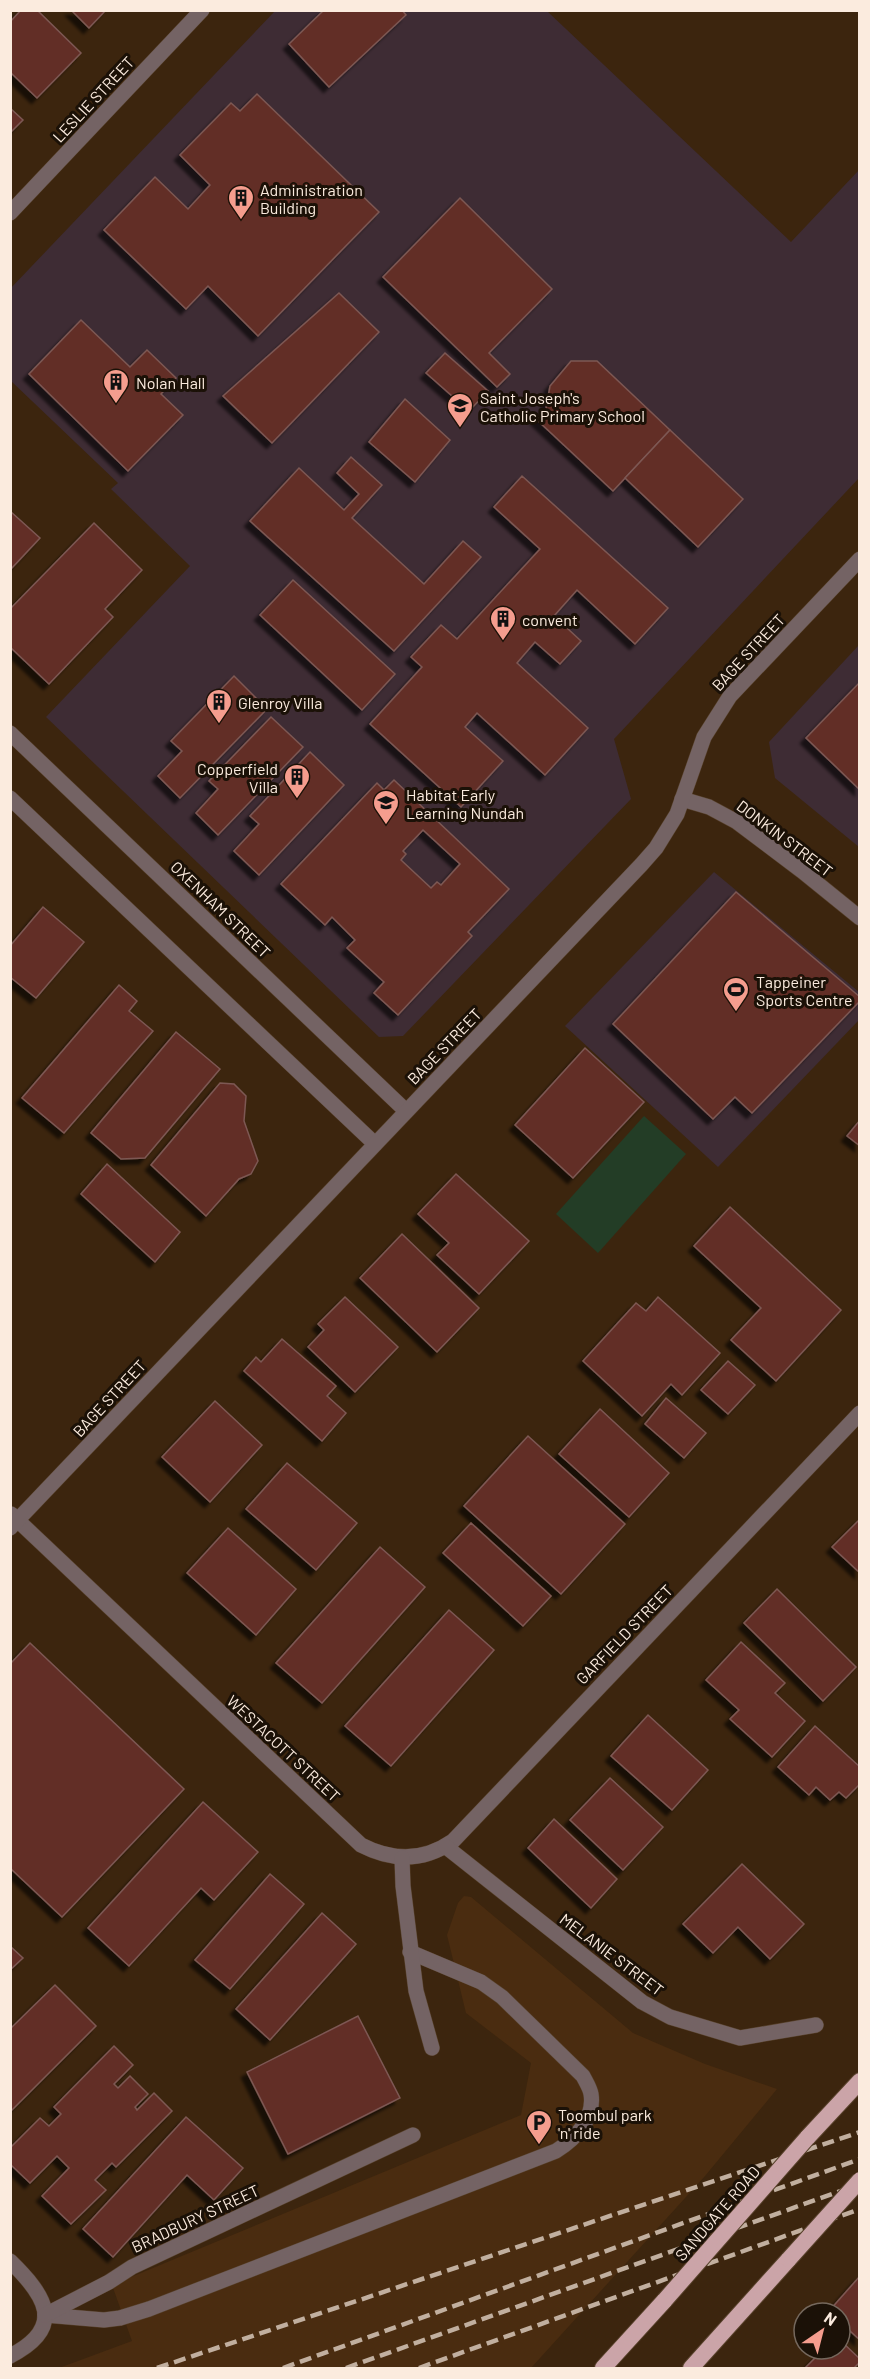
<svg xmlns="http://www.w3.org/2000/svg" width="870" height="2379" viewBox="0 0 870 2379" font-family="Barlow,sans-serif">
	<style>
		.built { fill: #4a2c10 }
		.education { fill: #3e2c34 }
		.green { fill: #233d26 }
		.building { fill: #622e28; stroke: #7d5853; stroke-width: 1.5; fill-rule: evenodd; filter: url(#shadow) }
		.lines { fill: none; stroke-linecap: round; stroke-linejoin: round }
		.service-casing { stroke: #57412b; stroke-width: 16 }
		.minor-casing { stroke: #57412b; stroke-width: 16 }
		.trunk-casing { stroke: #57412b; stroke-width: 18 }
		.service { stroke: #746364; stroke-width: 15 }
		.minor { stroke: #746364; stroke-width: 15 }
		.trunk { stroke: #cba4a8; stroke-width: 16 }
		.rail { stroke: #c1af9f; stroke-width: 4.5; stroke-dasharray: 12 6; stroke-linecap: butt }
		.trunk-bridge-casing { stroke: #57412b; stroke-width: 18; stroke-linecap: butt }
		.trunk-bridge { stroke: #cba4a8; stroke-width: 16 }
		.labels { text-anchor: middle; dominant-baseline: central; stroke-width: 6; stroke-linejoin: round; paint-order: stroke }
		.street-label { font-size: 16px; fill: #fbebde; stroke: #1b1107 }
		.poi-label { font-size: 16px; fill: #fbebde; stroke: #1b1107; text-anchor: start }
	</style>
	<defs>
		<filter id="shadow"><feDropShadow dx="-5.5" dy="5.5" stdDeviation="1.5" flood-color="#0009"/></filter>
	</defs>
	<rect width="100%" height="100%" fill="#3c250e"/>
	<!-- built -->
	<path class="built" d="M464,1896L471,1897L633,2033L705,2064L777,2089L705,2176L531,2368H59L132,2341L112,2285L521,2115L531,2063L466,2013L447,1935L458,1903Z"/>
	<!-- education -->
	<g class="education">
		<path d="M275,11H547L791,242L859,170V478L614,739L631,799L403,1036L379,1037L46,717L190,566L111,489L118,483L11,381L10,289Z"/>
		<path d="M859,645V847L775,778L769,742Z"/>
		<path d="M714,872L859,992V1020L718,1167L565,1026Z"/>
	</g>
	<!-- green -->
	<path class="green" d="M644,1116L686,1154L598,1253L556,1214Z"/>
	<!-- building -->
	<g class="building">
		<path d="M21,10H37L81,53L37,98L10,72V22Z"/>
		<path d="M71,10H106L89,28Z"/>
		<path d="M324,10H402L406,15L329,87L289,44Z"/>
		<path d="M257,94L379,212L258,336L208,286L186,309L104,230L155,177L188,209L210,185L180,155L231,103L240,111Z"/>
		<path d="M10,108L23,120L10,133Z"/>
		<path d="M460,198L552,289L489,353L510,374L497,387L383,277Z"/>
		<path d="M339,293L379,332L272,443L223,396Z"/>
		<path d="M81,320L130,367L147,350L176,378L161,394L183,415L128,471L29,374Z"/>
		<path d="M445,353L488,391L469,411L426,373Z"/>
		<path d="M571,361H597L670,430L613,491L536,419L546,409L550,386Z"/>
		<path d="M405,399L450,440L415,482L369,442Z"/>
		<path d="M670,430L743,499L698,547L625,478Z"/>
		<path d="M351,457L382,485L352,518L424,584L463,541L481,557L394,651L250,521L299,468L344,510L359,494L337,473Z"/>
		<path d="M522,476L668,608L635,644L577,590L554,616L581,641L560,664L535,642L517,663L588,728L545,775L477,713L465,727L503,761L461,807L370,724L422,667L411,657L441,625L457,639L540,549L494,507Z"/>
		<path d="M10,511L40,538L10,570Z"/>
		<path d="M94,523L142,570L105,609L113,617L49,684L10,647V609Z"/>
		<path d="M293,580L395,674L362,710L260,615Z"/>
		<path d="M234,676L267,709L180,798L158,776L182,751L171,741Z"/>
		<path d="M860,682V790L806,738Z"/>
		<path d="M271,717L303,747L218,835L196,813L218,789L209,781Z"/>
		<path d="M310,752L344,785L259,875L234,851L259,824L250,816Z"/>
		<path d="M394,780L509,889L468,932L472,936L398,1015L374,993L384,982L347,948L355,940L332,917L325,925L281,884L377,783L384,790ZM423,830L460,864L441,885L437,882L431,888L401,860L406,854L403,851Z"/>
		<path d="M736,892L860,997V1001L752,1113L735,1097L713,1119L613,1024Z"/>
		<path d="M43,907L84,942L36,998L10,977V946Z"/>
		<path d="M119,985L137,1001L129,1011L153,1031L64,1133L22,1098Z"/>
		<path d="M176,1032L220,1069L145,1158L121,1159L91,1133Z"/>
		<path d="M585,1048L644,1102L573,1178L515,1125Z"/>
		<path d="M220,1083L234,1084L246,1096L244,1121L258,1161L251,1174L239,1179L206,1216L151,1165Z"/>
		<path d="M860,1120V1146L847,1136Z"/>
		<path d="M107,1164L180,1232L155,1262L81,1194Z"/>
		<path d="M456,1174L529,1241L479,1294L437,1255L449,1243L418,1214Z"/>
		<path d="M730,1207L841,1310L776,1381L731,1340L761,1308L694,1246Z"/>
		<path d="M402,1234L479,1308L437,1352L360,1278Z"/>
		<path d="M345,1297L398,1347L355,1392L308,1347L324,1330L318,1324Z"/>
		<path d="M658,1297L720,1353L682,1395L671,1384L642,1416L583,1361L636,1303L646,1311Z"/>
		<path d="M282,1339L336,1386L327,1396L346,1413L322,1441L244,1371L256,1357L261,1362Z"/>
		<path d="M728,1361L755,1385L728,1414L701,1390Z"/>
		<path d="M666,1398L706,1433L684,1458L645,1424Z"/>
		<path d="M215,1401L262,1445L210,1502L162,1457Z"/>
		<path d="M600,1409L669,1473L629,1517L559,1454Z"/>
		<path d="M528,1436L625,1524L561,1594L464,1506Z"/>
		<path d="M287,1463L357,1523L316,1570L246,1509Z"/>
		<path d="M860,1519V1573L832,1547Z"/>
		<path d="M471,1523L551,1596L523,1626L443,1553Z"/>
		<path d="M228,1528L296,1589L256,1635L187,1573Z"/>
		<path d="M380,1547L425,1587L322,1703L276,1663Z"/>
		<path d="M777,1589L856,1667L823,1701L744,1623Z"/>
		<path d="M449,1610L494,1650L391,1766L345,1726Z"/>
		<path d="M741,1642L785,1683L775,1693L805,1721L772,1757L730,1719L739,1710L706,1680Z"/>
		<path d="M30,1643L184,1789L62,1917L10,1868V1664Z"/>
		<path d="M648,1715L708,1770L672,1810L611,1756Z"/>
		<path d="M815,1726L860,1767V1784L846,1798L839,1792L830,1800L816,1787L809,1795L778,1767Z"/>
		<path d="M610,1778L663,1827L623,1870L570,1820Z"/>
		<path d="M203,1802L258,1852L214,1900L201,1888L129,1966L88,1928Z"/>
		<path d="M554,1819L617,1879L591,1908L528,1848Z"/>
		<path d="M742,1864L804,1924L770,1959L738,1927L713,1953L683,1924Z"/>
		<path d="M270,1874L304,1904L230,1989L195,1960Z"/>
		<path d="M322,1913L356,1944L270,2040L236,2009Z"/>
		<path d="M10,1946L23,1958L10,1970Z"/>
		<path d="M55,1985L96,2026L10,2112V2029Z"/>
		<path d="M358,2016L400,2098L288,2154L247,2072Z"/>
		<path d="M114,2046L133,2065L114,2084L118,2088L130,2076L148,2094L135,2107L137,2110L154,2093L172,2111L116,2167L112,2163L95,2180L106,2190L71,2224L42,2196L69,2168L57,2156L30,2183L10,2164V2148L40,2118L49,2126L61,2114L54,2107Z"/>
		<path d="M186,2117L243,2168L214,2200L187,2175L113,2257L83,2229Z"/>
		<path d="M860,2276V2340L840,2322V2313L829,2311Z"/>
		<path d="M840,2340L860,2359V2362L854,2368H805L824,2349H840Z"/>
	</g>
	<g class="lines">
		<defs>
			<path id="service" d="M45,2315L104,2320L120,2318L149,2309L556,2151C575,2139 595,2119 591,2094C590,2088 586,2082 583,2076L502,1997L481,1982L410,1952"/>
			<g id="minor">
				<path d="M10,213L202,10"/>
				<path d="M10,733L406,1111"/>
				<path d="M10,798L375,1144"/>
				<path d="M682,799L709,807L737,822L802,871L860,918"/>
				<path d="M11,1514L361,1845C392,1861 423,1862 453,1841L860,1413"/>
				<path d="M10,1528L641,865L656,848L677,814L704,737L730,696L860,559"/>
				<path d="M445,1846L642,2002L670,2017L740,2038L816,2025"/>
				<path d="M402,1858L403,1886L416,1991L432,2048"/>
				<path d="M10,2261C45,2295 67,2327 10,2356"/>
				<path d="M45,2315L109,2282L132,2267L413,2135"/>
			</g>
			<g id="trunk">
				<path d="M807,2138L860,2081"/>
				<path d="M603,2368L665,2300"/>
				<path d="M691,2368L789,2259"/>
			</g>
		</defs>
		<!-- service casing -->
		<use href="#service" class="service-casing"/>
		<!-- minor casing -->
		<use href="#minor" class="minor-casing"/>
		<!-- trunk casing -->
		<use href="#trunk" class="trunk-casing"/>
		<!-- service -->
		<use href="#service" class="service"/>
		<!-- minor -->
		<use href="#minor" class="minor"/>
		<!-- trunk -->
		<use href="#trunk" class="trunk"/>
		<!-- rail -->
		<g class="rail">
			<path d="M157,2368L860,2132"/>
			<path d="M283,2368L860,2159"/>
			<path d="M346,2368L860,2184"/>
			<path d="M419,2368L860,2209"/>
		</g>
		<defs>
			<g id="trunk-bridge">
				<path d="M789,2259L860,2180"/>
				<path d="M665,2300L807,2138"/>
			</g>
		</defs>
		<!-- trunk-bridge casing -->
		<use href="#trunk-bridge" class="trunk-bridge-casing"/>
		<!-- trunk-bridge -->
		<use href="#trunk-bridge" class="trunk-bridge"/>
	</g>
	<!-- icons -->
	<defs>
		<symbol id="building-pin" viewBox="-11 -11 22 30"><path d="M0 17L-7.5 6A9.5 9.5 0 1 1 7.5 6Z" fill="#f59d8e" stroke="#1b1107"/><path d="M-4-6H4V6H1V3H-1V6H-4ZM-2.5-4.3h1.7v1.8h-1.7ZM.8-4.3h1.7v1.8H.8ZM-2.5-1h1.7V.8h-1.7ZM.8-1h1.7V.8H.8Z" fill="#111"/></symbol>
		<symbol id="school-pin" viewBox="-11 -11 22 30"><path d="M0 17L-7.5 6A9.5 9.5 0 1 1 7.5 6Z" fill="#f59d8e" stroke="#1b1107"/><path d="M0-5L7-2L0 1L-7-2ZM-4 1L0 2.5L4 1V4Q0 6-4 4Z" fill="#111"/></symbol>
		<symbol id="stadium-pin" viewBox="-11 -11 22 30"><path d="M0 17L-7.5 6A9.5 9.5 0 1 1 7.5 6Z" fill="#f59d8e" stroke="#1b1107"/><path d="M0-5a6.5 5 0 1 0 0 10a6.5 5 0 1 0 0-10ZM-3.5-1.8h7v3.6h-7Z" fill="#111"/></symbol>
		<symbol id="parking-pin" viewBox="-11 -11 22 30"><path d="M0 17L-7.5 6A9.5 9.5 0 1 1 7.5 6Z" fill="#f59d8e" stroke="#1b1107"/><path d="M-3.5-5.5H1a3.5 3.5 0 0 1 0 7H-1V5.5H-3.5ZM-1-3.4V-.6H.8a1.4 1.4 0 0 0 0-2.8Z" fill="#111"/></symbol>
	</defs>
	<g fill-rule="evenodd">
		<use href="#building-pin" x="226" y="183" width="30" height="40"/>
		<use href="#building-pin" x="101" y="367" width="30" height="40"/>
		<use href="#school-pin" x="445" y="391" width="30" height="40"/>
		<use href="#building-pin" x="488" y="604" width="30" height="40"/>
		<use href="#building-pin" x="204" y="687" width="30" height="40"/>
		<use href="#building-pin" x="282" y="762" width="30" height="40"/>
		<use href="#school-pin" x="371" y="788" width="30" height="40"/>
		<use href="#stadium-pin" x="721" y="975" width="30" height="40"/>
		<use href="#parking-pin" x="524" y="2108" width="30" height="40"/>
	</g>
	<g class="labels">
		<!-- street labels -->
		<g class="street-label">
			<text transform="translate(93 99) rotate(-47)">LESLIE STREET</text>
			<text transform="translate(748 652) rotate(-47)">BAGE STREET</text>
			<text transform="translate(785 838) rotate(37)">DONKIN STREET</text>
			<text transform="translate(221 909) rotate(44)">OXENHAM STREET</text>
			<text transform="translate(444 1046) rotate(-46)">BAGE STREET</text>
			<text transform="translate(109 1398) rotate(-47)">BAGE STREET</text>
			<text transform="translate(624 1634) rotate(-46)">GARFIELD STREET</text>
			<text transform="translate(284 1748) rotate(43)">WESTACOTT STREET</text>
			<text transform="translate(612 1954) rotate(37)">MELANIE STREET</text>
			<text transform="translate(717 2213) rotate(-49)">SANDGATE ROAD</text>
			<text transform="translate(195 2218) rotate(-25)">BRADBURY STREET</text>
		</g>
		<!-- poi labels -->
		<g class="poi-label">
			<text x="260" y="189">Administration<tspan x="260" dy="18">Building</tspan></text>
			<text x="136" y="382">Nolan Hall</text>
			<text x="480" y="397">Saint Joseph's<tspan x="480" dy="18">Catholic Primary School</tspan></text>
			<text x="522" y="619">convent</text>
			<text x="238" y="702">Glenroy Villa</text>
			<text x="278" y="768" text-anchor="end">Copperfield<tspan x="278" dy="18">Villa</tspan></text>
			<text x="406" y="794">Habitat Early<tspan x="406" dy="18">Learning Nundah</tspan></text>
			<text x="756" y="981">Tappeiner<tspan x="756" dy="18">Sports Centre</tspan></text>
			<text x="558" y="2114">Toombul park<tspan x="558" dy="18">'n' ride</tspan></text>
		</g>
	</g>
	<!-- border -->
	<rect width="870" height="2379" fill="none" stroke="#fbebde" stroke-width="24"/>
	<!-- north arrow -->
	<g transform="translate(822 2331) rotate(35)"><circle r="28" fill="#1b1107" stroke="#75685d" stroke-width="1.5"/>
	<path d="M0-4.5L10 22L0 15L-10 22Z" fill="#f59d8e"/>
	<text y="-9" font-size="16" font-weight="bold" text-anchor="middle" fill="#fbebde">N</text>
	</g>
</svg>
